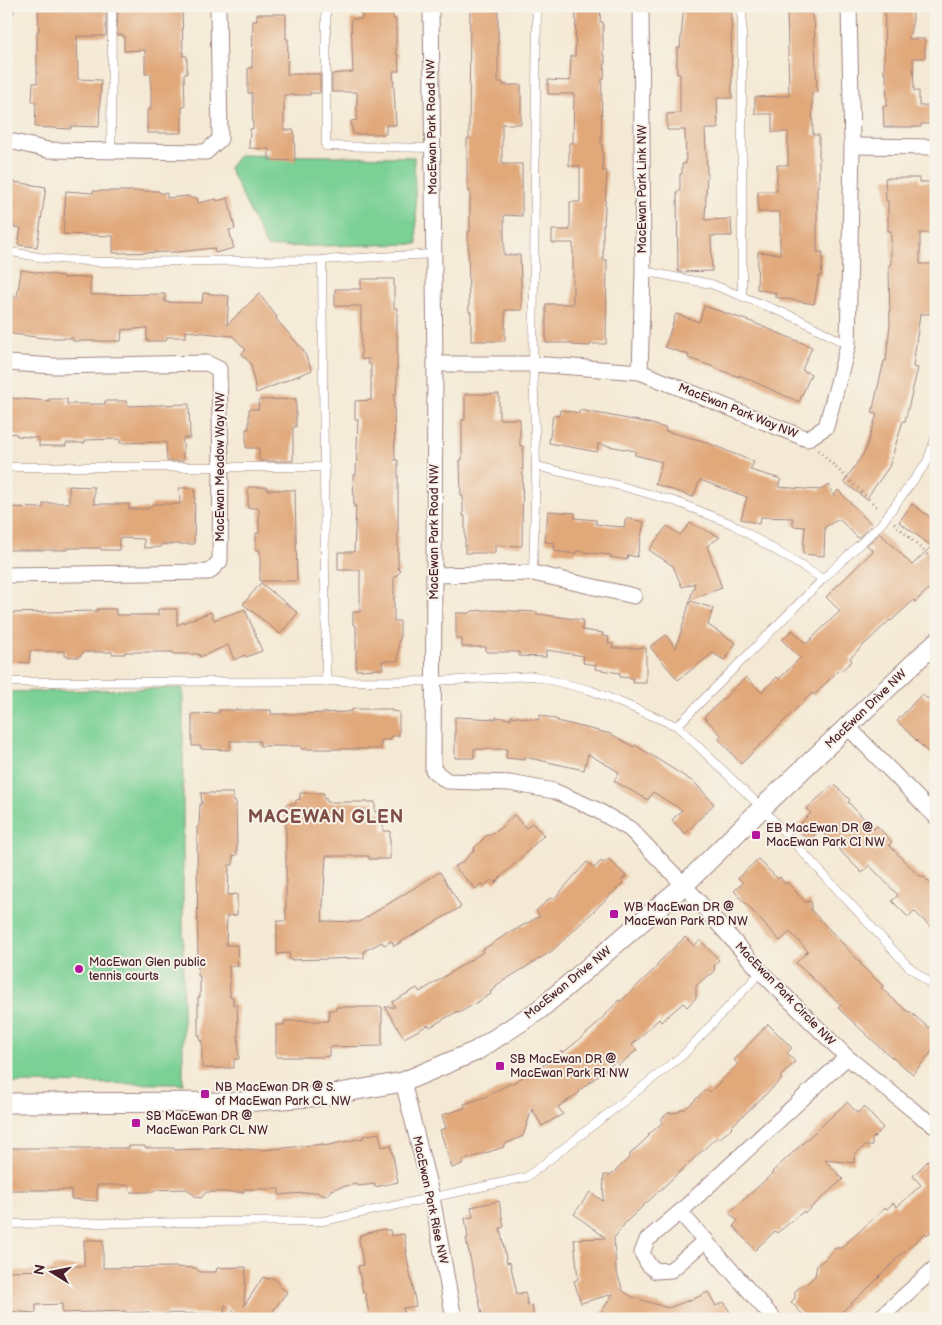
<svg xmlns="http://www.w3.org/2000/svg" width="942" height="1325" viewBox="0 0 942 1325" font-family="'Balsamiq Sans',sans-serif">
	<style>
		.green { fill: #7ad095; stroke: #627860 }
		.building { fill: #e1a87a }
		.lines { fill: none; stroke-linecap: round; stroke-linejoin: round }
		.service-casing { stroke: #9f8480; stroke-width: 9 }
		.minor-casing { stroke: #9f8480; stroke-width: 17 }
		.tertiary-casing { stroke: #9f8480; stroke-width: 21 }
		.path { stroke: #9f8480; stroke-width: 3; stroke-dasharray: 1 4; stroke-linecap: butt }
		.service { stroke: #fff; stroke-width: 8 }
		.minor { stroke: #fff; stroke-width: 15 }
		.tertiary { stroke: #fff; stroke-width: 19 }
		.poi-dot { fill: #b5179e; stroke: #f7f3e8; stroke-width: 2 }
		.labels { text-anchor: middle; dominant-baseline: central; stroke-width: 4; stroke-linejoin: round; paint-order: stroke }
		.street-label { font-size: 12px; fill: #4a1f2b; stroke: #f7f3e8 }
		.poi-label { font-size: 12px; fill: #4a1f2b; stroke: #f7f3e8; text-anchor: start }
		.district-label { font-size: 18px; font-weight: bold; letter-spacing: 1px; fill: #7f4f47; stroke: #f7f3e8 }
	</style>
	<rect width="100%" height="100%" fill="#f7f3e8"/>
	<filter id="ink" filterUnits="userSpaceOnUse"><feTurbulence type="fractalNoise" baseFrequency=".02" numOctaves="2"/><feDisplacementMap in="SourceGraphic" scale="10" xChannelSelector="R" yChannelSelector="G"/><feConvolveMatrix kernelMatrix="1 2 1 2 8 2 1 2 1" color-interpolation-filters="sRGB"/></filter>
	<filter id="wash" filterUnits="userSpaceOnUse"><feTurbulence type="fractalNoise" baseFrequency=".0096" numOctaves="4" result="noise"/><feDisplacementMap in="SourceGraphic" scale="20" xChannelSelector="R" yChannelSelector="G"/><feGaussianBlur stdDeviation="1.12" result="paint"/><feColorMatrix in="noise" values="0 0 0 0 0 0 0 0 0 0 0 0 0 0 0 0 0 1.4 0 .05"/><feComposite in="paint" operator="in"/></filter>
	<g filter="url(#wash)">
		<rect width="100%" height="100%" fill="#f4e9d4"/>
		<!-- green -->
		<g class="green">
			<path d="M239,155L414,157L417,244L267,247L229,168Z"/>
			<path d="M183,688V1084L6,1083V692Z"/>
		</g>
		<g id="blocks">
			<!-- building -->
			<g class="building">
				<path d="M38,6H106V36H77L78,79L101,80L99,127L71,126V129L35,127L36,102L32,101L33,83H37V31H39Z"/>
				<path d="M118,6H182L183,56H187V74H184L185,107H182V133H147V110H151V74H145V50L124,51V35H117Z"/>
				<path d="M362,6H393V19H396V54H398L399,71H393L396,125H386V134H353L351,121L357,120V92H332V74L353,72L351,19H362Z"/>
				<path d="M470,6H498V82H503V85H521V124H502V164H522V216L504,215V255H520L522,310H505V341H471V312H469L468,232H470V191H468V183H467V139H469Z"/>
				<path d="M576,6H601L600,22H603V56H605L604,79H602L601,144H602L603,171H607L604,225H603V260H607L606,344H590V346L572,345V343H546V304H573V243H552V230H570V202H580V166H569V143H573L574,94H548V80L570,81L571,56H575Z"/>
				<path d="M684,6H731L732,98H717L718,129H705L707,171L705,220L731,219L732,236H711L712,271L678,272L677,191H680V174H682V164H686L685,130H667V114L680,113V74H677V48H680Z"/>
				<path d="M787,6H812V20H814L817,92H812L813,135H819V186H817V252H823L821,276H819L814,304L775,297L776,293L757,289L758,252L780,254V212H758V191H777V165H788V132H772V114H755V97L789,96Z"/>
				<path d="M885,6H912L913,19L909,39H925V58H913L914,91H919V106H936V124H921V127H884L883,106H887L886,74H884Z"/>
				<path d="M257,14H286V39H288L287,74H320V93H310V95H284V130H294L295,161L269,160V149L249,148L250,129H253L252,93H248V68H252L253,21H257Z"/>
				<path d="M885,178H919V182H936V233H920V264H936V314H920L913,367L918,368L905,421H903L889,467L866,499L844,482L865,451L877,414L872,413L874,404L884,361H886L890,325L889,265H891V231H888V201H886Z"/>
				<path d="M8,181L46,187L37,247L18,245L21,228L6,226V187H8Z"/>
				<path d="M66,191L93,193V191H159V193H167V198L189,196L190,198H197L198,203L216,199L217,201L228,198L235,229L229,230L234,248L215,253L214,248L178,252L113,253V236L63,234Z"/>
				<path d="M21,270L63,276V278L90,277V295L165,294V302L202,303L203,293L229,296L227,325L259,294L277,317L276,319L303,350L312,370L256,393L251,364L242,354L246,350L233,336L186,331V337H167L166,341H147V328L122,330L121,341H73V338H43L6,333V294L17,297Z"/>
				<path d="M361,279H394V308H397V380L396,394H394L395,460H398V568L401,571L394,578V621H400V640H399L398,661H382L383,669L356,670V625H353V612H360V570H338V552H354L356,506L354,507L353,475H356L358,419H355V401L371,400V364H368V359H361V306H335V289H361Z"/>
				<path d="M704,306L752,322L812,347L802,370L811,374L799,402L739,375V377L717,369V368L688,358L689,355L665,347L676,314L699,322Z"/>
				<path d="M465,394H499V419H520V446H523L522,546L495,545V553H465V516H463V496H461L460,460H462V420H465Z"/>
				<path d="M9,398L49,401V399H67V404H105V401H126L127,406L189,404L190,438H183V461H167L166,442L120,443V439L85,440V443H66V446H39V438L17,436V434L6,433Z"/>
				<path d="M296,399V427H293V461H259V448H246V429H249V409H259L258,400Z"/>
				<path d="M560,410L579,413L580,410L644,422L666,428L665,431L703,441L754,462L750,470L781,479L778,487L820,490L829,485L834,496L838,490L872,525L858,538L839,519L825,527L824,556L803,554L805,527L793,526V518L761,517L759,524L741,519L747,497L700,480L693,497L655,484L662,462L635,455V451L598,444L597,452L549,443L553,415L559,416Z"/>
				<path d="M69,486L94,487V504H129V509H148L153,504H180L179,488H195L194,544H161V547L144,548V539L119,538V550H101V548H67V550H6V507L43,508V504L48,503H69Z"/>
				<path d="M248,487H267V490H295L297,581H260V550H256V533H259V508H248Z"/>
				<path d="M912,504L936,521V582L915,602L914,600L891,621L890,620L850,658L852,661L841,671L839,670L814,695L812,693L741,764L719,739L722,736L704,717L746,677L761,692L777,677L779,679L800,658L782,640L792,630L806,644L840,611L826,597L873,551L867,545L880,533L912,565L932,546L899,522Z"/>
				<path d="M548,511L575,513V518L596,520V524L609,526L624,527L626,518L644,522L637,557L628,555L627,560L610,557L611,555L576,551V554L554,551L555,543L545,542Z"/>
				<path d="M690,523L720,537L707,546L722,588L690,599L695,583L682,587L673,566L649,550L667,526L680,535Z"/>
				<path d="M261,583L298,613L280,634L243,604Z"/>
				<path d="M690,601L713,608L708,625L736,643L724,660L713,653L678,680L650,647L666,635L676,648Z"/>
				<path d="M97,609H116V615H158V609H177V625L211,612L214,620L245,609L262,651L246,657L245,655L234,660L228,645L200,657L199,654H173V652H125V654H112V652H84L79,657H74L65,656V651H30L29,663L6,662V613L97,611Z"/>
				<path d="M486,610L537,612V614L583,620L582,630L603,633L602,636L609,637L608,643L613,644L612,648H646V683H633V678L620,677V673L595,669L596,665L583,663L584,656L546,650V657L519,656V652H486V647H462V639L456,638V613H470L472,611Z"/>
				<path d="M936,690V760L897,721L922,694L927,699Z"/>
				<path d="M352,709H391V711L399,712V736H391V740H381V749H301V746H260V741H230V750L201,749V746H192V714L219,713V710H271V714H303L345,712L352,711Z"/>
				<path d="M540,715L558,720L557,721L611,734L634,747L635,745L695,783L714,804L685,834L672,820L682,810L653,792L648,800L614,781L619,772L588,754L584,770L525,757L524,760L506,758L507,749H474V758H455V717L496,719V717L511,719V716L539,720Z"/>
				<path d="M834,784L850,800L848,802L874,829L877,826L892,842L889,845L918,875L924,877L932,885L936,892V932L914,911L908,917L892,901L898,895L869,865L862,873L820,830L809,841L796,828L811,813L806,809Z"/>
				<path d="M201,793H233V801L236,802L237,855L233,856V865H229L228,895L237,894V915L227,916L226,945H237L238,966H229L230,997H233V1005H237L239,1059H234V1068H202V1041H200V1035H198V997H200V976H198L197,827L199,826L200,804H202Z"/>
				<path d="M300,793H324V799H327V802H375V812H383V831H390V859H369V856H326L322,921L359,922L440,872L461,907L394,946L392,941L384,945L382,942L364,951V958L290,960L289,953L277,954V921H286V804H296V800L300,799Z"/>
				<path d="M514,815L526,828L532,823L544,835L495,883L491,880L484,886L482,883L476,889L454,867L464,861L475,849L474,848L488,834L489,836L494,832L495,833Z"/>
				<path d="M609,859L626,876L621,881L623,883L552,951L495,986L496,988L490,992L491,994L459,1013L458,1011L430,1027L428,1025L404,1038L385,1007H395L392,1002L417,988L420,992L483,952L482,950L504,936L540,916L536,911L550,898L553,900L587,862L594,868L601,861L603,863Z"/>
				<path d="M758,859L778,879L780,877L785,884L787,882L805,902L811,901V910L861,963L860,964L883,986L881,988L908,1012L909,1011L929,1028L936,1020V1047L913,1074L883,1050L838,1008L841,1005L796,963L808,951L790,932L780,941L734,891L743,883L738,878Z"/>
				<path d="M685,937L694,946L700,940L719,960L715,964L714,972L711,975H708L696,986V998L687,1007L683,1003L661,1022L659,1019L632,1045L637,1050L619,1065L616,1061L579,1091L580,1092L558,1107L563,1114L542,1126L532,1109L523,1136L503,1145L504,1147L464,1160L462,1164L452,1168L440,1130L446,1128L442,1115L465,1108L464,1104L485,1097L511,1083V1084L549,1062L548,1061L562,1051L563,1053L593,1028L619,1000L621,1001L658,966L656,965Z"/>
				<path d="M336,1007H382V1046L329,1047V1056L320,1057H276V1025H284V1021H329V1010H336Z"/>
				<path d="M768,1024L792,1048L787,1053L795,1062L780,1077L782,1079L731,1127L732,1128L719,1139L717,1137L626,1222L614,1238L616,1270L623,1291L632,1297L668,1308L698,1297L708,1292L716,1306L724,1302L734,1319H597L613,1294L581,1303L574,1281L578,1279L574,1239L606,1238L574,1214L590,1192L603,1201L604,1175H611L624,1163L630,1157V1154L649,1136L648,1135L662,1123V1118L668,1113L678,1112L683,1108L684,1110L707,1089L710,1092L738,1064L734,1060Z"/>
				<path d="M847,1102L857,1113L864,1107L883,1128L872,1139V1146H865L855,1154L854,1163L825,1160L843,1179L805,1213L804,1211L777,1233L775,1231L755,1250L733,1226L738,1221L729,1213L773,1173L772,1172Z"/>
				<path d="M379,1133L382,1147L391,1145L398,1182L375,1187V1184L359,1186L356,1184L336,1188L331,1190L328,1195H321L317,1192L279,1195V1189H244V1192H206L201,1198L196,1197L187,1189L154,1190V1192H130L129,1185H97V1201L71,1199V1190H6V1148H129V1146H145V1148H174V1150L227,1148L264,1150L324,1144V1146L363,1138V1136Z"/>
				<path d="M936,1156V1226L927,1235L925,1233L894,1261L895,1262L879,1276L880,1277L834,1319H807L791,1302L795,1298V1291L800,1287L804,1286L815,1276L817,1265L824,1260L835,1248H841L885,1208L887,1209L893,1203L897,1207L921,1185L913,1176L930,1159L931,1160Z"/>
				<path d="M499,1201L504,1227L500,1228L507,1263L510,1262L517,1294L525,1292L528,1306L532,1305L534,1319H496L495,1317L483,1319L468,1248L466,1238H468L465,1218L473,1217L471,1207Z"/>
				<path d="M384,1229L385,1230H390L391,1236L404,1234L407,1252H406L416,1306L403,1308L405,1319H370L365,1293H363L358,1266L363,1265L359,1240L360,1235Z"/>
				<path d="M84,1240H103V1268L174,1267L195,1268L200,1272H216L217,1268L246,1267L244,1306L263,1277L268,1279L273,1278L278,1282L279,1286L287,1292L267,1319H245L225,1305L224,1314L166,1313V1315H149V1312L126,1313V1311L62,1313V1304L36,1305V1313L6,1311V1271L52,1270V1266H84Z"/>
			</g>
		</g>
	</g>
	<g filter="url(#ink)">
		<use href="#blocks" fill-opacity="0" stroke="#9f8480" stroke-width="1"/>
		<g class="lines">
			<defs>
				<g id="service">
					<path d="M326,6V146L432,148"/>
					<path d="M111,152L112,6"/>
					<path d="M6,251L44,258L100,262L322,260L434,254"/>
					<path d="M322,260L326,680"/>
					<path d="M643,271L711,284L799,319L848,345"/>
					<path d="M742,296V6"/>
					<path d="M536,466L621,486L677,502L732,524L823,579"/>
					<path d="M6,467H325"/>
					<path d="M533,573L536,466L533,364L537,6"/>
					<path d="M6,682L432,681L534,676L590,690L677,726L762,808L907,965L936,988"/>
					<path d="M677,726L823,579L881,524L927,462L936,436"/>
					<path d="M6,1224L323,1221L527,1177L683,1055L761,972"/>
				</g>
				<g id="minor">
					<path d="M431,6L435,364L433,770L447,781L510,783L554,791L595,809L630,829L684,885L761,972L847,1057"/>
					<path d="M6,10V6"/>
					<path d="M6,140L48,150L206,152L220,139L218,6"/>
					<path d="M852,146L936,147"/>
					<path d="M6,363L55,366L207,363L219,369L221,467L220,561L209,572L6,575"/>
					<path d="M435,364H533L640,372L807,439L826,427L848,345L852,146L849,6"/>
					<path d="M640,372L643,271L641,6"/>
					<path d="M435,575L533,573L634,596"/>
					<path d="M848,727L936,817"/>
					<path d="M403,1082L432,1197L454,1319"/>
					<path d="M680,1212L647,1240L642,1253L648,1264L656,1271L671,1270L706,1240"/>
					<path d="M774,1319L680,1212L847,1057L919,1115L936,1126"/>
					<path d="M879,1319L936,1267"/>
				</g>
				<path id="tertiary" d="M6,1103L243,1102L322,1096L403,1082L476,1051L539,1010L684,885L762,808L936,642"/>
			</defs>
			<!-- service casing -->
			<use href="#service" class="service-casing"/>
			<!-- minor casing -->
			<use href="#minor" class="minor-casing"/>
			<!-- tertiary casing -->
			<use href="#tertiary" class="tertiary-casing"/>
			<!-- path -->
			<g class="path">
				<path d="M818,450L878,508"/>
				<path d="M894,523L936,563"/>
			</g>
			<!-- service -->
			<use href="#service" class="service"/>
			<!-- minor -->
			<use href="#minor" class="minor"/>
			<!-- tertiary -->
			<use href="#tertiary" class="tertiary"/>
		</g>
	</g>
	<!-- markers -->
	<g class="poi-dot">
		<rect x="751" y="830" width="10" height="10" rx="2.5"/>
		<rect x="609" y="909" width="10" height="10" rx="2.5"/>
		<circle cx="79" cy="969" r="5"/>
		<rect x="495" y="1061" width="10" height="10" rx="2.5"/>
		<rect x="200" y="1089" width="10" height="10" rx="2.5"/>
		<rect x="131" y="1118" width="10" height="10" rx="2.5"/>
	</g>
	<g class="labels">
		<!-- street labels -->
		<g class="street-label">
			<text transform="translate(432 127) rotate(-91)">MacEwan Park Road NW</text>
			<text transform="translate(642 189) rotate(-90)">MacEwan Park Link NW</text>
			<text transform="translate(738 411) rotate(22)">MacEwan Park Way NW</text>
			<text transform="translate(220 467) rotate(-90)">MacEwan Meadow Way NW</text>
			<text transform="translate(434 532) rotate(-90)">MacEwan Park Road NW</text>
			<text transform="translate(866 709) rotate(-44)">MacEwan Drive NW</text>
			<text transform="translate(568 983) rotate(-39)">MacEwan Drive NW</text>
			<text transform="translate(785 994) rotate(46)">MacEwan Park Circle NW</text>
			<text transform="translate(430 1200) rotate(78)">MacEwan Park Rise NW</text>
		</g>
		<!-- poi labels -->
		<g class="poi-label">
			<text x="766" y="828">EB MacEwan DR @<tspan x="766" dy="14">MacEwan Park CI NW</tspan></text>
			<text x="624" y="907">WB MacEwan DR @<tspan x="624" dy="14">MacEwan Park RD NW</tspan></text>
			<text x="89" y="962">MacEwan Glen public<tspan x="89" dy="14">tennis courts</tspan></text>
			<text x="510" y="1059">SB MacEwan DR @<tspan x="510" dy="14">MacEwan Park RI NW</tspan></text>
			<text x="215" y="1087">NB MacEwan DR @ S.<tspan x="215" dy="14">of MacEwan Park CL NW</tspan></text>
			<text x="146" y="1116">SB MacEwan DR @<tspan x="146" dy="14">MacEwan Park CL NW</tspan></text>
		</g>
		<!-- district labels -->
		<g class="district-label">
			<text x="326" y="817">MACEWAN GLEN</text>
		</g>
	</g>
	<!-- margin -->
	<rect width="942" height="1325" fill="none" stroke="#f7f3e8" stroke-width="25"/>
	<!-- north arrow -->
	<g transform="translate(52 1272) rotate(280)" stroke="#f7f3e8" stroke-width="4" paint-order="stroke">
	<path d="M0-4L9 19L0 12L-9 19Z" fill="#4a1f2b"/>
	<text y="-8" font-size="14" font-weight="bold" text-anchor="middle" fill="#4a1f2b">N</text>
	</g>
</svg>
